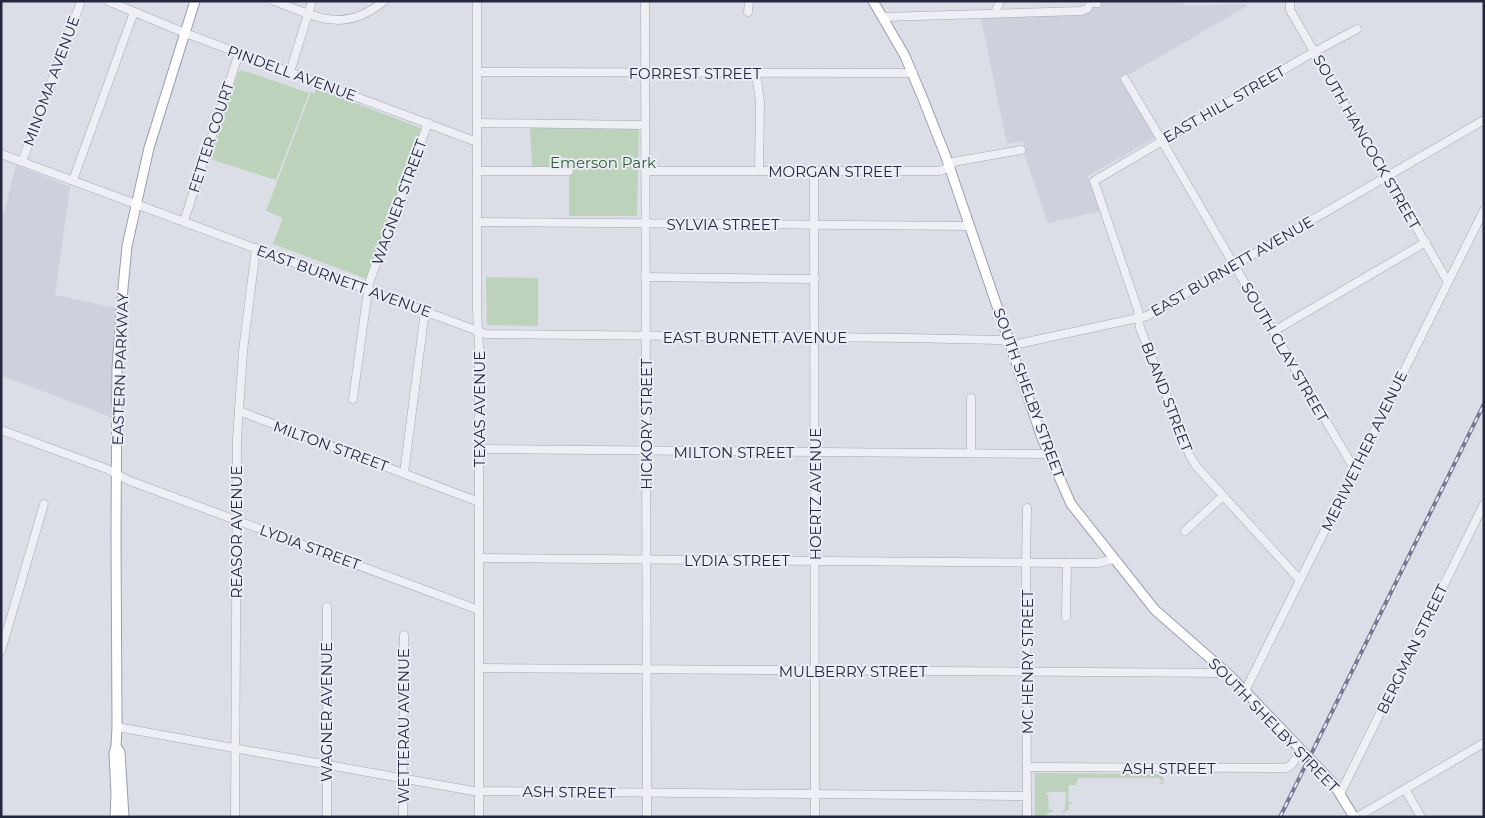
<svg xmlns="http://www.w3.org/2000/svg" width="1485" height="818" viewBox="0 0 1485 818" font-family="Montserrat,sans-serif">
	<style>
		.built { fill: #cdd0dd }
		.green { fill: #bdd2bb }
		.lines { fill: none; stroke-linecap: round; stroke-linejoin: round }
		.minor-casing { stroke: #a4a7b5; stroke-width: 9 }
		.major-casing { stroke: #999fb4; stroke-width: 11 }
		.minor { stroke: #eeeff5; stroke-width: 8 }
		.major { stroke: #fff; stroke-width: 9 }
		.rail-casing { stroke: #737993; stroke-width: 4 }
		.rail { stroke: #eaedf5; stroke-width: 2; stroke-dasharray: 5.5; stroke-linecap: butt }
		.labels { text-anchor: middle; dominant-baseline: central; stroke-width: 4; stroke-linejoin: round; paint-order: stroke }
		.street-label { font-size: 15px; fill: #24283f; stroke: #eaedf5 }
		.park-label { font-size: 15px; fill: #2f5c30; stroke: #eaedf5 }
	</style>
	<rect width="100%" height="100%" fill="#dbdee7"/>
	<!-- built -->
	<g class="built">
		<path d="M1095,1H1183V3L1187,6L1246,4L1247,6L1125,77L1156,137L1088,176L1100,211L1048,223L1025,157L1023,141L1007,144L981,19L999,16L1081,14Z"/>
		<path d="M16,165L70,187L55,295L116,308L113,418L8,378L1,376V212L4,213Z"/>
	</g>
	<!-- green -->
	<g class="green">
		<path d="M242,70L309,93L276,180L210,159L238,72Z"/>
		<path d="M316,88L423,129L367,279L273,244L283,218L266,211L311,92L314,94Z"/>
		<path d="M530,126H639L637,216H569V167L532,169Z"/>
		<path d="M486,277L538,278V326L487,325Z"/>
		<path d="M1035,773L1160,774C1163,776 1165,781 1163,784L1160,785L1159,781L1162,783L1163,782L1159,778H1080L1078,779L1076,785H1069L1068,801L1074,803L1069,804L1068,811H1065L1064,813L1062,812L1065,809L1066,792H1048L1046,794L1047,795H1048L1049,810H1052L1053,812L1048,813L1045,817H1035Z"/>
	</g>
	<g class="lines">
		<defs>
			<g id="minor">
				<path d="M108,1L185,33L477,142"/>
				<path d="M274,1C317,17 344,34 384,1"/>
				<path d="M477,1V310L479,348V817"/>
				<path d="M645,1L647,817"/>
				<path d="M1290,1V10L1448,282"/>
				<path d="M748,12L749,1"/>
				<path d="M995,13L1000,1"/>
				<path d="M883,17L1081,11L1088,8L1091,2L1097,3"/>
				<path d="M290,72L312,1"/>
				<path d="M477,72L913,73"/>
				<path d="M756,73L760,102L759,171"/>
				<path d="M1125,79L1162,141L1230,258L1355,470"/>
				<path d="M477,123L645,125"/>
				<path d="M1,154L486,334L908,338L999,340L1018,344L1147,316L1484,120"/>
				<path d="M22,162L81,1"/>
				<path d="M477,171H569"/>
				<path d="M645,171H940L949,167L953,162L1021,150"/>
				<path d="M814,171L815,817"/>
				<path d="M73,180L134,12"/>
				<path d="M184,221L239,53"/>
				<path d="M477,222L969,226"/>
				<path d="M645,277L815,279"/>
				<path d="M1274,331L1426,242"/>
				<path d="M353,399L369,283L428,123"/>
				<path d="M239,411L479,502"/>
				<path d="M1,430L107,469L130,481L479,610"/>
				<path d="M479,449L1048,454"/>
				<path d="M971,453V398"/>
				<path d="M404,473L425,311"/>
				<path d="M1027,508L1026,563L1027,817"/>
				<path d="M1185,531L1223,496"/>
				<path d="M479,558L1067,563H1098L1114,559"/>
				<path d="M1300,580L1196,466L1190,456L1140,328L1138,310L1094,181L1305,57L1357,29"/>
				<path d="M327,607V817"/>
				<path d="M1066,617L1067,563"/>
				<path d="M1,651L44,504"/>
				<path d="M479,668L1227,673"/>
				<path d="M1245,691L1484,210"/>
				<path d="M117,727L473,791L1027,796"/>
				<path d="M1027,767L1286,768L1291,765L1302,751"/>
				<path d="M1405,789L1421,817"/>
				<path d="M1340,794L1484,504"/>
				<path d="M235,817L237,439L243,351L256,248"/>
				<path d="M403,817L404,635"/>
				<path d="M1357,817L1484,743"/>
			</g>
			<g id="major">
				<path d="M873,1L905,56L923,99L946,157L1042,438L1071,504L1155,610L1227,673L1245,691L1333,783L1354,817"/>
				<path d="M116,747L120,752L124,817"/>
				<path d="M115,817L116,793L114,753L116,747L117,727L116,535L117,368L123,288L127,246L149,148L195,1"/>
			</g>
		</defs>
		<!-- minor casing -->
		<use href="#minor" class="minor-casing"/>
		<!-- major casing -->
		<use href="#major" class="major-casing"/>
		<!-- minor -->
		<use href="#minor" class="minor"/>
		<!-- major -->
		<use href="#major" class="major"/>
		<defs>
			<path id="rail" d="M1280,817L1484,404"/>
		</defs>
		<!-- rail casing -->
		<use href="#rail" class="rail-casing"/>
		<!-- rail -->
		<use href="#rail" class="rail"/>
	</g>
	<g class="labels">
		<!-- street labels -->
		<g class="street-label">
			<text transform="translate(292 73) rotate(20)">PINDELL AVENUE</text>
			<text x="695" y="73">FORREST STREET</text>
			<text transform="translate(51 81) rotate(-70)">MINOMA AVENUE</text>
			<text transform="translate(1224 104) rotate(-30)">EAST HILL STREET</text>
			<text transform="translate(211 137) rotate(-72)">FETTER COURT</text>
			<text transform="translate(1367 142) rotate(60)">SOUTH HANCOCK STREET</text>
			<text x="835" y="171">MORGAN STREET</text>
			<text transform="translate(399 202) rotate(-70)">WAGNER STREET</text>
			<text x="723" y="224">SYLVIA STREET</text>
			<text transform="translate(1232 266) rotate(-30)">EAST BURNETT AVENUE</text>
			<text transform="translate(344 281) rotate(20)">EAST BURNETT AVENUE</text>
			<text x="755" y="337">EAST BURNETT AVENUE</text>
			<text transform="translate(1285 352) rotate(60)">SOUTH CLAY STREET</text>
			<text transform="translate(120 369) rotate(-88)">EASTERN PARKWAY</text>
			<text transform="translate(1029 393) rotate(70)">SOUTH SHELBY STREET</text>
			<text transform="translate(1167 397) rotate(69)">BLAND STREET</text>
			<text transform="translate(479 409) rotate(-90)">TEXAS AVENUE</text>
			<text transform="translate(646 424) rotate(-90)">HICKORY STREET</text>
			<text transform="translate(331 446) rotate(20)">MILTON STREET</text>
			<text transform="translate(1364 451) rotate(-64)">MERIWETHER AVENUE</text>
			<text x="734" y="452">MILTON STREET</text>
			<text transform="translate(815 494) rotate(-90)">HOERTZ AVENUE</text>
			<text transform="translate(236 532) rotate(-90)">REASOR AVENUE</text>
			<text transform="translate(310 547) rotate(20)">LYDIA STREET</text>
			<text x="737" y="560">LYDIA STREET</text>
			<text transform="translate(1412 649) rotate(-64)">BERGMAN STREET</text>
			<text transform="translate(1027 662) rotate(-90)">MC HENRY STREET</text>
			<text x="853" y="671">MULBERRY STREET</text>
			<text transform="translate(326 712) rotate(-90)">WAGNER AVENUE</text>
			<text transform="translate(1274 725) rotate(46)">SOUTH SHELBY STREET</text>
			<text transform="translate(403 726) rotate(-90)">WETTERAU AVENUE</text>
			<text x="1169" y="768">ASH STREET</text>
			<text transform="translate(569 792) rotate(1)">ASH STREET</text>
		</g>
		<!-- park labels -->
		<g class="park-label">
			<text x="603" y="162">Emerson Park</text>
		</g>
	</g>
	<!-- border -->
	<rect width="1485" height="818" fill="none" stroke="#24283f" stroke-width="5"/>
</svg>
